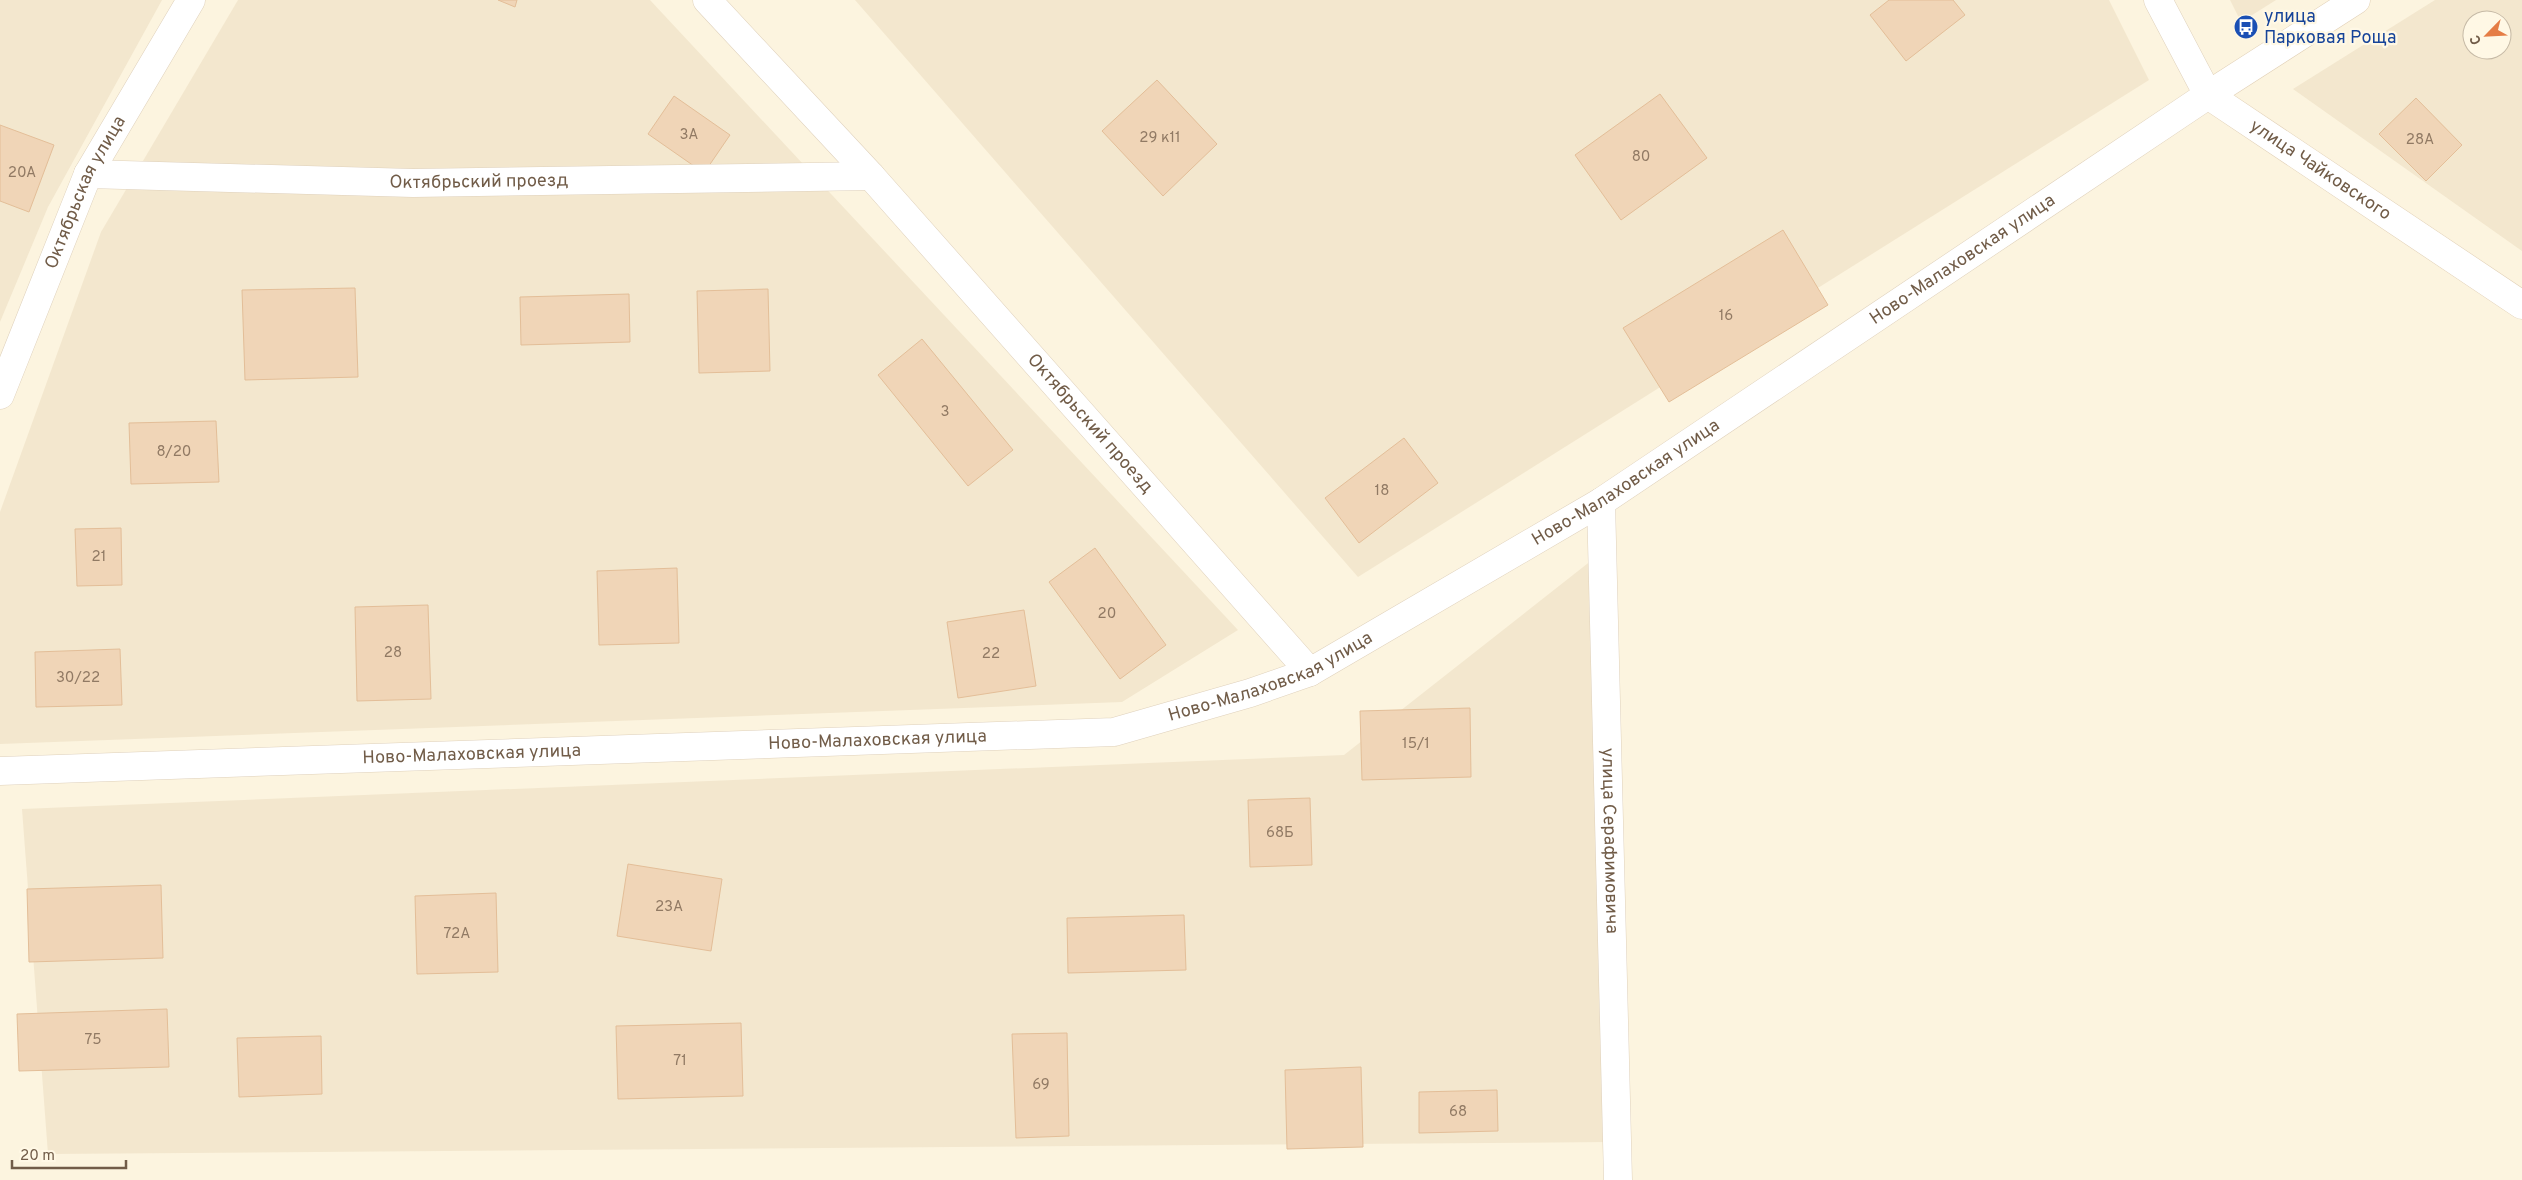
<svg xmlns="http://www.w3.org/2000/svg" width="2522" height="1180" viewBox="0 0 2522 1180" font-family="Overpass,sans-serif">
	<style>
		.residential { fill: #f3e7ce; fill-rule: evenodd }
		.building { fill: #f0d5b7; stroke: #e3be98 }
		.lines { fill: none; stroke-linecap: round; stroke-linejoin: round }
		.street-casing { stroke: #dfd1bc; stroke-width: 29 }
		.secondary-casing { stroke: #e1d0b7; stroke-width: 29 }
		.street { stroke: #fff; stroke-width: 28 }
		.secondary { stroke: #fff; stroke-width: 28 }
		.labels { text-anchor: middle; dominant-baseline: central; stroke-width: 4.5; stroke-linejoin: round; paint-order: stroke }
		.number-label { font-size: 15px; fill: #917a64 }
		.transit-label { font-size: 18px; fill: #164399; stroke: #fff8e5; text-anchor: start }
		.street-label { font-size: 18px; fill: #715c48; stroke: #fff8e5 }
	</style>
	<rect width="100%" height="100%" fill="#fcf4df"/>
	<!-- residential -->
	<g class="residential">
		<path d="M0,0H162L48,207L0,322Z"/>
		<path d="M238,0H650L1238,630L1122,702L0,744V512L101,232Z"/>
		<path d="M855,0H2109L2149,80L1358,577Z"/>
		<path d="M2230,0H2276L2241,22Z"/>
		<path d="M2435,0H2522V251L2293,89ZM2472,20H2502V50H2472Z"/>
		<path d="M1592,560L1609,1142L48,1154L22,809L1344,755Z"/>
	</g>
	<!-- building -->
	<g class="building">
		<path d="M498,0H517L515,7Z"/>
		<path d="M1889,0H1953L1965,15L1906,61L1870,15Z"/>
		<path d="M1157,80L1217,144L1163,196L1102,131Z"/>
		<path d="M1660,94L1707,158L1621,220L1575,155Z"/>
		<path d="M674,96L730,135L704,173L648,134Z"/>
		<path d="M2416,98L2462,145L2426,181L2379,134Z"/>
		<path d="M0,125L54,145L29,212L0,201Z"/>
		<path d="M1783,230L1828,305L1669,402L1623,328Z"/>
		<path d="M355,288L358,377L245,380L242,290Z"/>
		<path d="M768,289L770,371L699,373L697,291Z"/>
		<path d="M629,294L630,342L521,345L520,297Z"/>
		<path d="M922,339L1013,450L968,486L878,375Z"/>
		<path d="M216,421L219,482L131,484L129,423Z"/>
		<path d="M1404,438L1438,483L1359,543L1325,498Z"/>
		<path d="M121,528L122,585L77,586L75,529Z"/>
		<path d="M1095,548L1166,645L1120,679L1049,582Z"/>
		<path d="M677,568L679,643L599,645L597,571Z"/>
		<path d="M428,605L431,699L357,701L355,607Z"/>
		<path d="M1024,610L1036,686L958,698L947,622Z"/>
		<path d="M120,649L122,705L36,707L35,652Z"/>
		<path d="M1470,708L1471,777L1362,780L1360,711Z"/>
		<path d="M1310,798L1312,865L1250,867L1248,800Z"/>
		<path d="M628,864L722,879L711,951L617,936Z"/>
		<path d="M161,885L163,958L29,962L27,889Z"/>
		<path d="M496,893L498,972L417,974L415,896Z"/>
		<path d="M1184,915L1186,970L1068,973L1067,918Z"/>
		<path d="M167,1009L169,1067L19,1071L17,1014Z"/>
		<path d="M741,1023L743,1096L618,1099L616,1026Z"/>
		<path d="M1067,1033L1069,1136L1016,1138L1012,1034Z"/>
		<path d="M321,1036L322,1094L239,1097L237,1038Z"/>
		<path d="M1361,1067L1363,1147L1287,1149L1285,1070Z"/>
		<path d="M1497,1090L1498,1131L1419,1133V1092Z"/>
	</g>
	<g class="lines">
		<defs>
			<g id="street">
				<path id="s1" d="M707,0L871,176L1310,672"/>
				<path id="s2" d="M88,174L413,183L871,176"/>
				<path id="s3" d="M0,395L88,174L191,0"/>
				<path id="s4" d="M1601,502L1618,1180"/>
				<path id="s5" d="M0,771L1114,732L1250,693L1310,672L1601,502L2208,95L2158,0"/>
			</g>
			<g id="secondary">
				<path id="s6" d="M2356,0L2208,95L2522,305"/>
			</g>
		</defs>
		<!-- street casing -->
		<use href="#street" class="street-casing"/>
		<!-- secondary casing -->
		<use href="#secondary" class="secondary-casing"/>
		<!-- street -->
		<use href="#street" class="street"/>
		<!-- secondary -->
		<use href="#secondary" class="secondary"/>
	</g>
	<!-- icons -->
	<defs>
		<symbol id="bus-disc" viewBox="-11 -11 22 22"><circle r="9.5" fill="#1a4fb4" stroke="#fff8e5"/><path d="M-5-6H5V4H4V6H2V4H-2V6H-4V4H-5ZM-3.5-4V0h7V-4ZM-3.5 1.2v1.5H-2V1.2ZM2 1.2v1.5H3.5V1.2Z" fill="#fff"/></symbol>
	</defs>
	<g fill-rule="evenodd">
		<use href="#bus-disc" x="2232" y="13" width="28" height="28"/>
	</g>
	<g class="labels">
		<!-- number labels -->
		<g class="number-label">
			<text x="689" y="135">3А</text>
			<text x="1160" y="138">29 к11</text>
			<text x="2420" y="140">28А</text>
			<text x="1641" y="157">80</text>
			<text x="22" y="173">20А</text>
			<text x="1726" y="316">16</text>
			<text x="945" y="412">3</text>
			<text x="174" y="452">8/20</text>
			<text x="1382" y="491">18</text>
			<text x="99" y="557">21</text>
			<text x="1107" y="614">20</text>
			<text x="393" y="653">28</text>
			<text x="991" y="654">22</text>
			<text x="78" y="678">30/22</text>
			<text x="1416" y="744">15/1</text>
			<text x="1280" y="833">68Б</text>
			<text x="669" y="907">23А</text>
			<text x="457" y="934">72А</text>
			<text x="93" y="1040">75</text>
			<text x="680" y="1061">71</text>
			<text x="1041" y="1085">69</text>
			<text x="1458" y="1112">68</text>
		</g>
		<!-- transit labels -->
		<g class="transit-label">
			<text x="2264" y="17">улица<tspan x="2264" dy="21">Парковая Роща</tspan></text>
		</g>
		<!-- street labels -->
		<g class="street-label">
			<text stroke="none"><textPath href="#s6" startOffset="311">улица Чайковского</textPath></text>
			<text stroke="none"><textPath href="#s2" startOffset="391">Октябрьский проезд</textPath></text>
			<text stroke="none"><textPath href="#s3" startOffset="220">Октябрьская улица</textPath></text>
			<text stroke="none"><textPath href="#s5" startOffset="2092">Ново-Малаховская улица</textPath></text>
			<text stroke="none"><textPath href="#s1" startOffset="571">Октябрьский проезд</textPath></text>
			<text stroke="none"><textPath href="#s5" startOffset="1688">Ново-Малаховская улица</textPath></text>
			<text stroke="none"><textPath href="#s5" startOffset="1281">Ново-Малаховская улица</textPath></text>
			<text stroke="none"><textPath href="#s5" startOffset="878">Ново-Малаховская улица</textPath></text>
			<text stroke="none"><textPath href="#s5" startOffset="472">Ново-Малаховская улица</textPath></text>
			<text stroke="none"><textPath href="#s4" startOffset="339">улица Серафимовича</textPath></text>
		</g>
	</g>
	<!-- north arrow -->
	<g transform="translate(2487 35) rotate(246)"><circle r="24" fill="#fff8e5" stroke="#c6baa6"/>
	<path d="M0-4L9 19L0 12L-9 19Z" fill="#e57d45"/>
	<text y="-8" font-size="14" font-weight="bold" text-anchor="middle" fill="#715c48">С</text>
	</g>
	<!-- scale -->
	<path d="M12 1160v8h114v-8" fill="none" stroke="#715c48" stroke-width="2.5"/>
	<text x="20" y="1160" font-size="15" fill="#715c48" stroke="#fff8e5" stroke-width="4" paint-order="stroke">20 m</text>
</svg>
